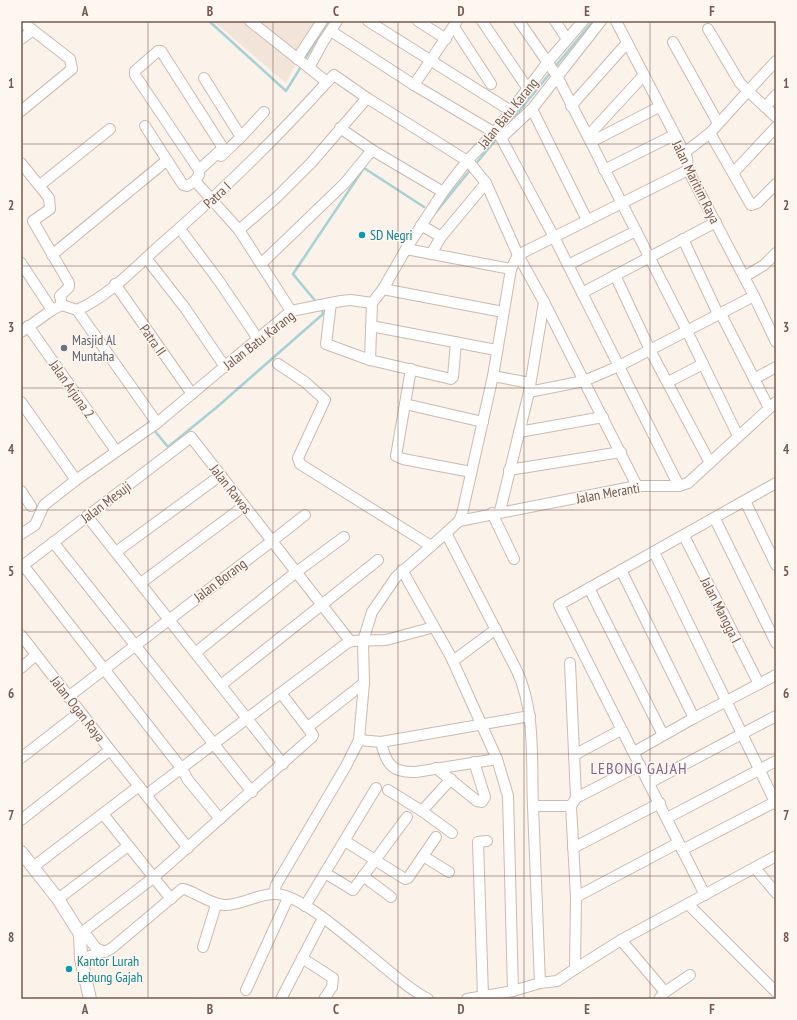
<svg xmlns="http://www.w3.org/2000/svg" width="797" height="1020" viewBox="0 0 797 1020" font-family="'PT Sans Narrow',sans-serif">
	<style>
		.residential { fill: #f2e4d9 }
		.lines { fill: none; stroke-linecap: round; stroke-linejoin: round }
		.stream { stroke: #a7d1d4; stroke-width: 2.5 }
		.minor-casing { stroke: #ccbab0; stroke-width: 12 }
		.tertiary-casing { stroke: #ccbab0; stroke-width: 14 }
		.minor { stroke: #fff; stroke-width: 10 }
		.tertiary { stroke: #fff; stroke-width: 12 }
		.grid { fill: none; stroke: #73594f; stroke-width: 1; stroke-opacity: 0.55 }
		.culture-dot { fill: #0f9aa8; stroke: #fef7f0; stroke-width: 1.5 }
		.worship-dot { fill: #6b7280; stroke: #fef7f0; stroke-width: 1.5 }
		.labels { text-anchor: middle; dominant-baseline: central; stroke-width: 3; stroke-linejoin: round; paint-order: stroke }
		.street-label { font-size: 14px; fill: #73594f; stroke: #fef7f0 }
		.culture-label { font-size: 14px; fill: #0d838f; stroke: #fef7f0; text-anchor: start }
		.worship-label { font-size: 14px; fill: #5b616d; stroke: #fef7f0; text-anchor: start }
		.quarter-label { font-size: 16px; letter-spacing: 1px; fill: #7e678f; stroke: #fef7f0 }
		.neatline { fill: none; stroke: #73594f; stroke-width: 1.5 }
		.grid-label { font-size: 13px; text-anchor: middle; font-weight: bold; fill: #73594f }
	</style>
	<rect width="100%" height="100%" fill="#fbf2ea"/>
	<!-- residential -->
	<path class="residential" d="M213,21H320L299,57L286,83Z"/>
	<g class="lines">
		<!-- stream -->
		<g class="stream">
			<path d="M209,21L286,91L302,65"/>
			<path d="M304,60L328,21"/>
			<path d="M554,68L593,21"/>
			<path d="M506,127L551,72"/>
			<path d="M474,166L498,137"/>
			<path d="M436,212L471,169"/>
			<path d="M317,303L293,274L364,168L424,207"/>
			<path d="M154,430L168,447L217,407L323,314L321,307"/>
		</g>
		<defs>
			<g id="minor">
				<path d="M368,21L511,111"/>
				<path d="M418,21L446,39"/>
				<path d="M482,21L528,89"/>
				<path d="M519,21L557,76L687,331L738,436"/>
				<path d="M555,21L567,39"/>
				<path d="M616,21L687,158L688,170L754,296L776,342"/>
				<path d="M454,27L491,84"/>
				<path d="M708,29L740,83L748,91L776,61"/>
				<path d="M331,31L414,85L500,136L554,237L679,486"/>
				<path d="M21,39L32,31"/>
				<path d="M673,42L718,123"/>
				<path d="M297,59L322,21"/>
				<path d="M309,68L323,42L337,21"/>
				<path d="M204,78L241,137"/>
				<path d="M414,85L457,21"/>
				<path d="M367,98L469,162L486,183L518,255L544,302L637,486"/>
				<path d="M571,106L627,43"/>
				<path d="M765,107L776,95"/>
				<path d="M532,109L587,220"/>
				<path d="M21,111L72,69L70,59L21,21"/>
				<path d="M145,126L183,185L187,186L195,181"/>
				<path d="M340,128L372,150"/>
				<path d="M710,133L751,205L757,203L776,184"/>
				<path d="M588,136L644,75"/>
				<path d="M501,138L532,109L601,21"/>
				<path d="M591,142L659,107"/>
				<path d="M684,153L710,133L748,91L776,117"/>
				<path d="M221,156L241,137L264,112"/>
				<path d="M21,163L49,198L50,209L33,221L69,283V287L60,296L62,305"/>
				<path d="M199,170L223,148L161,51H158L135,71V75L199,170V175L195,181L239,230L291,311"/>
				<path d="M604,170L674,135"/>
				<path d="M734,172L776,127"/>
				<path d="M40,185L110,129"/>
				<path d="M421,225L441,237"/>
				<path d="M180,229L219,281L258,339"/>
				<path d="M239,230L277,197L311,163L367,98L334,75L327,82"/>
				<path d="M683,239L718,314"/>
				<path d="M406,249L511,269"/>
				<path d="M431,254L441,237L486,183"/>
				<path d="M52,255L166,161"/>
				<path d="M146,258L185,308L225,367"/>
				<path d="M21,263L52,310"/>
				<path d="M262,263L345,183L372,150L443,192"/>
				<path d="M568,265L636,231"/>
				<path d="M615,275L650,350L710,463"/>
				<path d="M744,277L764,265L776,253"/>
				<path d="M115,284L192,394"/>
				<path d="M383,289L503,312"/>
				<path d="M582,293L716,222"/>
				<path d="M331,303L326,344L370,360L451,379L453,377L456,342"/>
				<path d="M77,310C107,297 134,269 158,247C218,195 274,141 327,82L250,21"/>
				<path d="M721,314L769,408"/>
				<path d="M28,326L116,451"/>
				<path d="M371,326L496,350"/>
				<path d="M21,332L52,310L62,305L77,310L157,423"/>
				<path d="M370,360L372,303"/>
				<path d="M278,364L305,382L325,400L298,458L300,464L431,546"/>
				<path d="M411,369L396,456L403,459L471,472"/>
				<path d="M493,376L530,383"/>
				<path d="M754,379L776,367"/>
				<path d="M668,382L703,364"/>
				<path d="M529,392L584,381L619,366L754,296"/>
				<path d="M21,402L76,480"/>
				<path d="M405,404L483,422"/>
				<path d="M519,432L603,417"/>
				<path d="M509,470L621,452"/>
				<path d="M21,491L31,506"/>
				<path d="M745,501L776,565"/>
				<path d="M500,511L529,392L544,302"/>
				<path d="M492,513L514,559"/>
				<path d="M87,516L283,764"/>
				<path d="M715,519L776,643"/>
				<path d="M459,521L637,486H679L688,483L776,402"/>
				<path d="M446,533L517,671C536,712 531,762 533,806"/>
				<path d="M21,534L35,525L44,505L76,480L157,423L291,311L341,301L351,300L372,303L383,289L406,249L443,192L467,161L495,132L547,63L583,21"/>
				<path d="M684,536L759,684"/>
				<path d="M53,542L252,792"/>
				<path d="M116,552L221,475"/>
				<path d="M654,552L776,804"/>
				<path d="M23,565L182,769L188,780L220,819"/>
				<path d="M21,567L191,437L272,541L305,515"/>
				<path d="M402,570L451,657L497,759L508,796L513,991"/>
				<path d="M621,570L694,718"/>
				<path d="M141,583L244,506"/>
				<path d="M589,588L663,735"/>
				<path d="M21,635L110,750L21,820"/>
				<path d="M195,653L295,573L344,537"/>
				<path d="M453,661L496,629"/>
				<path d="M570,663L576,798"/>
				<path d="M21,668L36,655"/>
				<path d="M221,685L378,560"/>
				<path d="M68,697L272,541L350,641"/>
				<path d="M308,727L364,683"/>
				<path d="M359,740L381,742L530,716"/>
				<path d="M381,742C386,764 392,773 416,772L497,759"/>
				<path d="M110,750L146,795L347,643L352,641L386,640L434,627"/>
				<path d="M634,752L694,718L776,675"/>
				<path d="M574,755L621,730"/>
				<path d="M21,758L80,712"/>
				<path d="M436,768L477,801L482,802L485,797L474,762"/>
				<path d="M649,783L776,716"/>
				<path d="M388,790L422,811L452,833"/>
				<path d="M146,795L188,848"/>
				<path d="M422,811L451,779"/>
				<path d="M103,814L171,899"/>
				<path d="M667,818L776,761"/>
				<path d="M345,841L405,879L408,878L436,837"/>
				<path d="M573,848L660,803"/>
				<path d="M682,850L775,802"/>
				<path d="M423,856L449,872"/>
				<path d="M33,867L139,786"/>
				<path d="M755,868L776,893"/>
				<path d="M325,873L353,890L407,817"/>
				<path d="M363,876L391,897"/>
				<path d="M274,893L276,885L346,766L359,740L364,683L363,641L372,612L396,577L446,533L459,521L462,514L493,376L511,269L518,255L688,170"/>
				<path d="M705,895L559,605L776,483"/>
				<path d="M576,897L678,843"/>
				<path d="M58,899L128,846"/>
				<path d="M688,904L776,992"/>
				<path d="M305,906L376,788"/>
				<path d="M84,932L96,948L105,952L112,948L182,889C189,888 209,904 224,905C240,906 257,894 274,894C309,892 390,980 428,999"/>
				<path d="M80,934L153,878L312,737L313,735L281,693"/>
				<path d="M621,940L665,992"/>
				<path d="M203,947L216,905"/>
				<path d="M302,958L333,978L332,987L324,999"/>
				<path d="M81,959L102,952"/>
				<path d="M575,969L621,940L776,856"/>
				<path d="M540,983L533,806H571"/>
				<path d="M246,990L288,898"/>
				<path d="M483,996L478,842L487,841"/>
				<path d="M281,999L323,918"/>
				<path d="M467,999L513,991L540,983L557,981L575,969L576,897L571,806L576,798L640,765"/>
				<path d="M659,999L665,992L690,975"/>
			</g>
			<path id="tertiary" d="M21,852L58,899L80,934L81,959L90,999"/>
		</defs>
		<!-- minor casing -->
		<use href="#minor" class="minor-casing"/>
		<!-- tertiary casing -->
		<use href="#tertiary" class="tertiary-casing"/>
		<!-- minor -->
		<use href="#minor" class="minor"/>
		<!-- tertiary -->
		<use href="#tertiary" class="tertiary"/>
	</g>
	<!-- grid -->
	<path class="grid" d="M148,21V999M273,21V999M398,21V999M524,21V999M650,21V999M21,144H776M21,266H776M21,388H776M21,510H776M21,632H776M21,754H776M21,876H776"/>
	<!-- markers -->
	<g class="culture-dot">
		<circle cx="362" cy="235" r="4"/>
		<circle cx="69" cy="969" r="4"/>
	</g>
	<circle class="worship-dot" cx="64" cy="348" r="4"/>
	<g class="labels">
		<!-- street labels -->
		<g class="street-label">
			<text transform="translate(508 113) rotate(-51)">Jalan Batu Karang</text>
			<text transform="translate(696 182) rotate(64)">Jalan Maritim Raya</text>
			<text transform="translate(217 195) rotate(-43)">Patra I</text>
			<text transform="translate(153 340) rotate(55)">Patra II</text>
			<text transform="translate(259 340) rotate(-38)">Jalan Batu Karang</text>
			<text transform="translate(72 389) rotate(55)">Jalan Arjuna 2</text>
			<text transform="translate(231 489) rotate(52)">Jalan Rawas</text>
			<text transform="translate(608 493) rotate(-10)">Jalan Meranti</text>
			<text transform="translate(106 502) rotate(-37)">Jalan Mesuji</text>
			<text transform="translate(220 580) rotate(-37)">Jalan Borang</text>
			<text transform="translate(721 610) rotate(63)">Jalan Mangga I</text>
			<text transform="translate(78 709) rotate(52)">Jalan Ogan Raya</text>
		</g>
		<!-- culture labels -->
		<g class="culture-label">
			<text x="370" y="235">SD Negri</text>
			<text x="77" y="961">Kantor Lurah<tspan x="77" dy="16">Lebung Gajah</tspan></text>
		</g>
		<!-- worship labels -->
		<g class="worship-label">
			<text x="72" y="340">Masjid Al<tspan x="72" dy="16">Muntaha</tspan></text>
		</g>
		<!-- quarter labels -->
		<g class="quarter-label">
			<text x="639" y="768">LEBONG GAJAH</text>
		</g>
	</g>
	<!-- border -->
	<rect width="797" height="1020" fill="none" stroke="#fef7f0" stroke-width="44"/>
	<rect x="22" y="22" width="753" height="976" class="neatline"/>
	<g class="grid-label">
		<text x="85" y="16">A</text>
		<text x="210" y="16">B</text>
		<text x="336" y="16">C</text>
		<text x="461" y="16">D</text>
		<text x="587" y="16">E</text>
		<text x="712" y="16">F</text>
		<text x="11" y="88">1</text>
		<text x="786" y="88">1</text>
		<text x="11" y="210">2</text>
		<text x="786" y="210">2</text>
		<text x="11" y="332">3</text>
		<text x="786" y="332">3</text>
		<text x="11" y="454">4</text>
		<text x="786" y="454">4</text>
		<text x="11" y="576">5</text>
		<text x="786" y="576">5</text>
		<text x="11" y="698">6</text>
		<text x="786" y="698">6</text>
		<text x="11" y="820">7</text>
		<text x="786" y="820">7</text>
		<text x="11" y="942">8</text>
		<text x="786" y="942">8</text>
		<text x="85" y="1014">A</text>
		<text x="210" y="1014">B</text>
		<text x="336" y="1014">C</text>
		<text x="461" y="1014">D</text>
		<text x="587" y="1014">E</text>
		<text x="712" y="1014">F</text>
	</g>
</svg>
